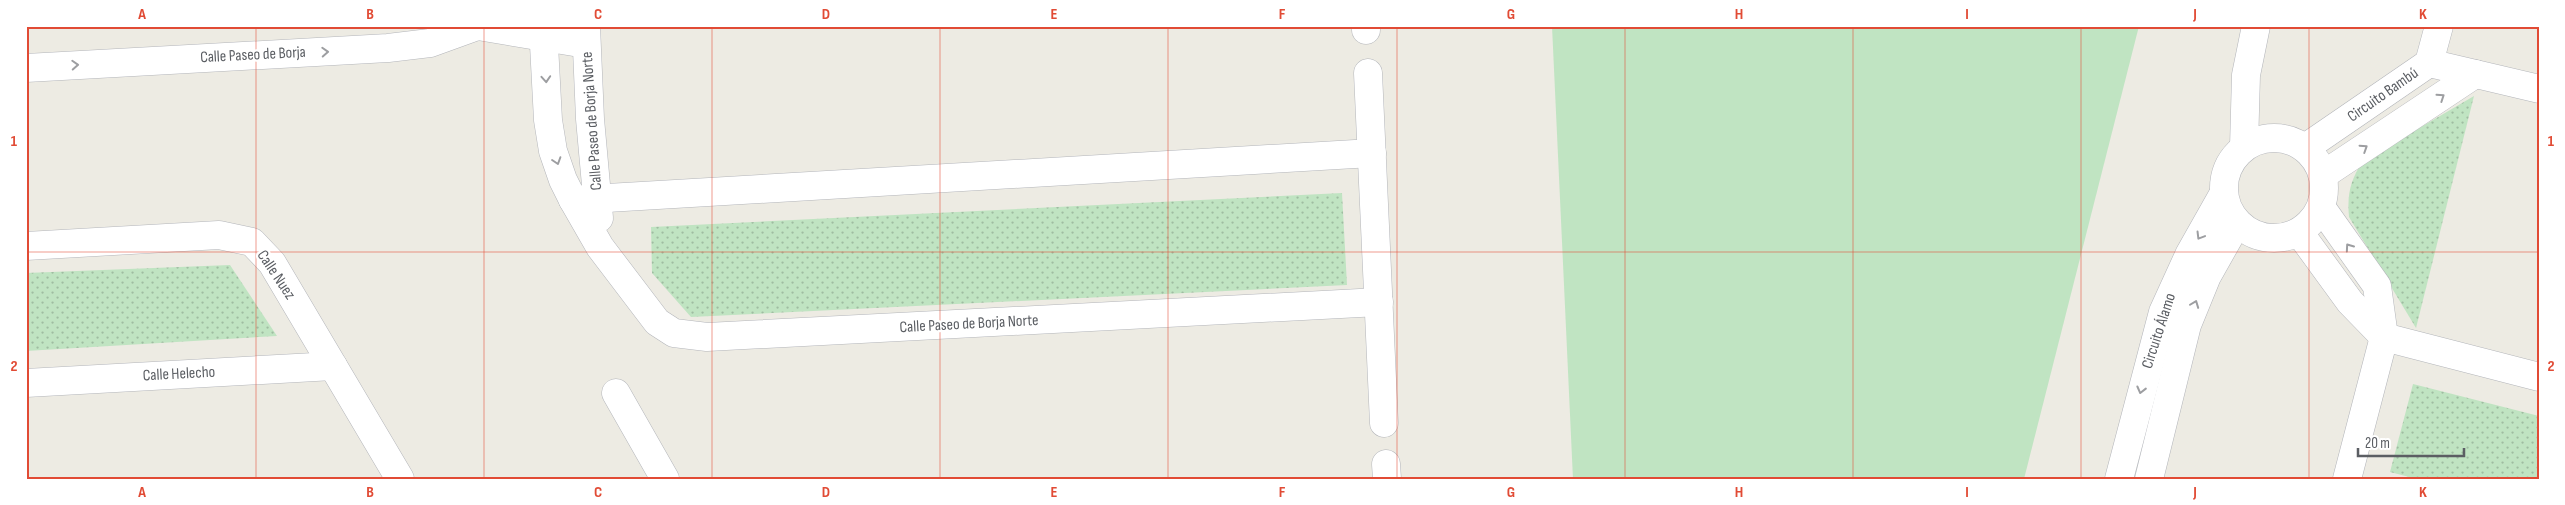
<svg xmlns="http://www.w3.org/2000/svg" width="2565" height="505" viewBox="0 0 2565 505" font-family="'Sofia Sans Condensed',sans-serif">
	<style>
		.park { fill: url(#park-dots) }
		.pitch { fill: #c0e4c2 }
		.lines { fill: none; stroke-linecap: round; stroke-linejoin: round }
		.minor-casing { stroke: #b3b5ba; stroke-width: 29 }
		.minor { stroke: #fff; stroke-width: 28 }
		.oneway { stroke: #9d9ea1 }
		.grid { fill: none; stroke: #e14b35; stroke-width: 1; stroke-opacity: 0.55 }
		.labels { text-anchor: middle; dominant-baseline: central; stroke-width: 4.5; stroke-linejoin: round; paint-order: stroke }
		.street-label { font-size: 16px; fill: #5b5e63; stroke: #fff }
		.neatline { fill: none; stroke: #e14b35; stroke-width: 2 }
		.grid-label { font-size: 16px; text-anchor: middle; font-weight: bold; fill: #e14b35 }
	</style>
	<defs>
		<pattern id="park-dots" width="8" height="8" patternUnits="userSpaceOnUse" patternTransform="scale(1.25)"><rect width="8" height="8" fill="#c0e4c2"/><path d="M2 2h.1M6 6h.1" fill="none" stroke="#9fbca1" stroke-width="1.8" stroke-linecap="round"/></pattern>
	</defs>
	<rect width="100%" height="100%" fill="#edebe3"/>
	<!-- park -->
	<g class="park">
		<path d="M2474,96L2416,328L2349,217C2347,195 2350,180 2363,161Z"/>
		<path d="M1342,193L1347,285L691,317L652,273L651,227Z"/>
		<path d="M230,265L277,336L26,351V273Z"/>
		<path d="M2413,384L2539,416V479H2417L2390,472Z"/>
	</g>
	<!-- pitch -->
	<path class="pitch" d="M1552,26H2139L2024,479H1573Z"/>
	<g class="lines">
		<defs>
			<g id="minor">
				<path d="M478,26L586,44"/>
				<path d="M543,26L548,120L553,151L563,180L573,200L600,247L657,322L674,333L707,337L1379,302"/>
				<path d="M586,26L590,119L599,218"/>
				<path d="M1366,26V30"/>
				<path d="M2429,63L2539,89"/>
				<path d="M26,68L388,48L430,43L477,26"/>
				<path d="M1368,73L1384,423"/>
				<circle cx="2274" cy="188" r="50"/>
				<path d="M2244,147L2246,75L2256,26"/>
				<path d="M2305,148L2429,63L2439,26"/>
				<path d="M2323,175L2475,74"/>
				<path d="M573,200L1372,153"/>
				<path d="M2321,207L2377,286L2384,337L2347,479"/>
				<path d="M2299,232L2350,302L2384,337L2539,377"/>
				<path d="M26,246L219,235L252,242L272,263L400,479"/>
				<path d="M26,383L333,366"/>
				<path d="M616,393L665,479"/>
				<path d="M1386,464L1387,479"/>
				<path d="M2119,479L2163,312L2189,255L2224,193"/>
				<path d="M2149,479L2187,325L2207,276L2237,223"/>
			</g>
		</defs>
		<!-- minor casing -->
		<use href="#minor" class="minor-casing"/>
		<!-- minor -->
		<use href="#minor" class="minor"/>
	</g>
	<!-- one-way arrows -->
	<defs><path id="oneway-chevron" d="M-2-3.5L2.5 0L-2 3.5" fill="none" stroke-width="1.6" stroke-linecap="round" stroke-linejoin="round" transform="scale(1.25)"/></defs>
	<g class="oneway">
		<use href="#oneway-chevron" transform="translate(325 52) rotate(-3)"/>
		<use href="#oneway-chevron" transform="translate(75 65) rotate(-3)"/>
		<use href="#oneway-chevron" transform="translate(546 79) rotate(86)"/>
		<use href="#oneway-chevron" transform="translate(2441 97) rotate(-34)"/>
		<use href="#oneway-chevron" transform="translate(2364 148) rotate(-33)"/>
		<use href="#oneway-chevron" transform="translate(557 161) rotate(72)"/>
		<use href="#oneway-chevron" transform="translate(2200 236) rotate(121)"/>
		<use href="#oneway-chevron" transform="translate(2349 247) rotate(-125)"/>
		<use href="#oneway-chevron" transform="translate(2195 304) rotate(-69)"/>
		<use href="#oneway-chevron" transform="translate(2141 390) rotate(104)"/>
	</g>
	<!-- grid -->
	<path class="grid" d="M256,26V479M484,26V479M712,26V479M940,26V479M1168,26V479M1397,26V479M1625,26V479M1853,26V479M2081,26V479M2309,26V479M26,252H2539"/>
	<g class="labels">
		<!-- street labels -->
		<g class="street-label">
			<text transform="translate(253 55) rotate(-3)">Calle Paseo de Borja</text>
			<text transform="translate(2383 95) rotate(-35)">Circuito Bambú</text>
			<text transform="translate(592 121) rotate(-94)">Calle Paseo de Borja Norte</text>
			<text transform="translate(276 275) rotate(56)">Calle Nuez</text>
			<text transform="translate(969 324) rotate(-3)">Calle Paseo de Borja Norte</text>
			<text transform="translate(2159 331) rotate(-72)">Circuito Álamo</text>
			<text transform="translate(179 374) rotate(-3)">Calle Helecho</text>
		</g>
	</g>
	<!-- border -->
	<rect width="2565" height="505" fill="none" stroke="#ffffff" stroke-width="55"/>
	<!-- scale -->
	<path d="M2358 448v8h106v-8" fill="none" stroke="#5b5e63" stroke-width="2.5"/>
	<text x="2365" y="448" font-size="15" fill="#5b5e63" stroke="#ffffff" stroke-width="4" paint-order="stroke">20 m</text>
	<rect x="28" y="28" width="2510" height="450" class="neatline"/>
	<g class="grid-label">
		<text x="142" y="19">A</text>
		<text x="370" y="19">B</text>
		<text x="598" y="19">C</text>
		<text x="826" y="19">D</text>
		<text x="1054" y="19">E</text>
		<text x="1282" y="19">F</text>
		<text x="1511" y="19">G</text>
		<text x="1739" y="19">H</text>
		<text x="1967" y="19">I</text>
		<text x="2195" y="19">J</text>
		<text x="2423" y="19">K</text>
		<text x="14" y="146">1</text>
		<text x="2551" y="146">1</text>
		<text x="14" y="371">2</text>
		<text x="2551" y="371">2</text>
		<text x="142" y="497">A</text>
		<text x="370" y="497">B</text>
		<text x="598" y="497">C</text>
		<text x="826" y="497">D</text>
		<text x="1054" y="497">E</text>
		<text x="1282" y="497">F</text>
		<text x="1511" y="497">G</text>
		<text x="1739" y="497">H</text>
		<text x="1967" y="497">I</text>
		<text x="2195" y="497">J</text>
		<text x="2423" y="497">K</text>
	</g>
</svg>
